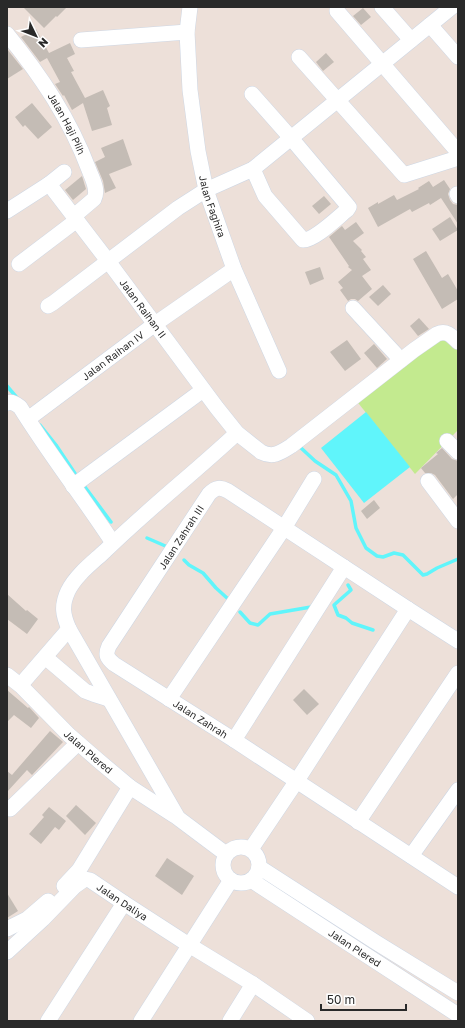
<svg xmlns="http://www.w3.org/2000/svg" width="465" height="1028" viewBox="0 0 465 1028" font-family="'Golos Text',sans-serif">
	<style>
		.green { fill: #c3ea8f }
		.water { fill: #60f5fb }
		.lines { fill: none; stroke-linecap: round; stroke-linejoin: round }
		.stream { stroke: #60f5fb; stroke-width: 3.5 }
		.building { fill: #c4bcb5 }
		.minor-casing { stroke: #ced7e4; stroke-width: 16 }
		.minor { stroke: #fff; stroke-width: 15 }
		.labels { text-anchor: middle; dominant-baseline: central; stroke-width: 3; stroke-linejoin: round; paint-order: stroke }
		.street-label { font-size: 10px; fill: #292929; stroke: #fff }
	</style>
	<rect width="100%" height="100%" fill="#ede0d9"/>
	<!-- green -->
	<path class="green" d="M443,334L458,342V430L415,474L355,399Z"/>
	<!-- water -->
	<path class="water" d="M366,412L410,467L364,503L321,448Z"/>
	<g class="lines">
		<!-- stream -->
		<g class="stream">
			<path d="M7,386L18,399"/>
			<path d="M40,425L56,445L78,478"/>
			<path d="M300,447L315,461L336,475L351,501L356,528L366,548L377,556L383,557L394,553L403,555L423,575L427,574L437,568L458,559"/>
			<path d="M82,483L111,522"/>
			<path d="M147,538L170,548"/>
			<path d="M184,560L189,565L203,573L216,588L227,598L231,600"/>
			<path d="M348,585L351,590L334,605L338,615L346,618L352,623L373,630"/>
			<path d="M240,612L250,623L258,625L270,614L311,607L313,605"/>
		</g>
	</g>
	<!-- building -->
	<g class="building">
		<path d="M23,7H67L57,17L56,16L44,28Z"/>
		<path d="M363,8L371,17L361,25L353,16Z"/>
		<path d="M36,29L49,53L70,43L75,54L67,58L74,71L71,72L85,98L103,90L110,106L107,108L112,125L92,131L83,103L72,110L64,95L63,96L55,84L60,82L47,58L40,62L21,37Z"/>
		<path d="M7,49L23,69L7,79Z"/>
		<path d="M326,53L334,62L323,71L316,62Z"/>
		<path d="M32,103L52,127L38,139L25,125L23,127L15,117Z"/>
		<path d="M123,139L132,165L109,174L116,188L105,193L103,181L95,162L105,157L101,148Z"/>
		<path d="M82,176L86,189L73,200L65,190Z"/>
		<path d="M444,180L450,189L448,194L450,200L453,204L458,205V224L441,198L430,205L429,203L412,212L410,209L378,227L368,208L378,202V204L394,195L397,200L419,189L418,188L429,181L433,187Z"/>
		<path d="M324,196L331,204L319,214L312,206Z"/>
		<path d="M450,217L458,230L440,241L432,229Z"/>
		<path d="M356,222L364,233L353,241L362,250L361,251L366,257L363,259L371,270L362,276L372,289L358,301L355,299H351L348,301L340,290L343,288L338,282L352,270L348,267L349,266L329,237L342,226L345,230Z"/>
		<path d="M426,251L442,278L448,274L458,291V299L442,309L413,259Z"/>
		<path d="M320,267L324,279L310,285L305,272Z"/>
		<path d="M383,285L391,294L378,306L369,297Z"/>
		<path d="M419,318L429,329L418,336L410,326Z"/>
		<path d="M347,340L361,359L345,371L330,352Z"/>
		<path d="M374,344L387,359L377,368L364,353Z"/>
		<path d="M442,448L452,459L458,461V494L453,499L435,475L431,473H425L421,468L438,454L436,453Z"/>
		<path d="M374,500L380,508L367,519L361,511Z"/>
		<path d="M7,594L26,611L27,610L38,619L27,634L7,619Z"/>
		<path d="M304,689L319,704L307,715L293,700Z"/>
		<path d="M7,690L28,708L29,707L39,718L31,728L14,715L7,722Z"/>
		<path d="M50,731L63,742L32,775L27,770L7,792V771L12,775Z"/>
		<path d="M76,805L96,823L85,835L66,816Z"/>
		<path d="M49,807L66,821L59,830L55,827L41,844L29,834L44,817L42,815Z"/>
		<path d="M167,858L194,876L182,895L155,876Z"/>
		<path d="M7,893L18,911L7,918Z"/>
	</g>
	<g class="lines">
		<defs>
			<g id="minor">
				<path id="s1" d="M190,7L187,32L190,90L198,151L206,190L234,269L279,371"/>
				<path d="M382,7L411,40"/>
				<path d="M337,11L458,152"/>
				<path d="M430,25L458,57"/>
				<path id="s2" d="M7,34C41,76 70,119 89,170C92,178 99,190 94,199L74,216"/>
				<path d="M81,40L187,32"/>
				<path d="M299,57L404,175L458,158"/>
				<path d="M252,94L291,138L349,207L347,210C337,218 315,240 303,240L265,196L253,169"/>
				<path id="s3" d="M49,184L108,261L217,408L237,433L261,452C273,458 280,453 291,446L414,350L437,334C446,330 451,335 458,342"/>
				<path d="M457,194L458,196"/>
				<path d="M7,211L49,184L64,172"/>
				<path d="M19,264L77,220"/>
				<path d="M48,306L53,303L178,208L206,190L253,169L452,7"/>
				<path d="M353,308L401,360"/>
				<path d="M7,403C12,401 16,404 20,407C49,454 83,497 113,543"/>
				<path id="s4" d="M28,419L155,324L234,269"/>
				<path d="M447,441L458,452"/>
				<path d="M428,481L458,521"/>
				<path d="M73,486L203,390"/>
				<path id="s5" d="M458,641L408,609L228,491C220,487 216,487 209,494L109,646C105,655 107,658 114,664L234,740L458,887"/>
				<path d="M45,657L85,691L93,694L109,699"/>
				<path id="s6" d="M7,675L21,686L69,735L99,761L130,787L175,816"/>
				<path d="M24,681L69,629"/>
				<path d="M169,699L284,528L314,479"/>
				<path d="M234,740L344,567"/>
				<path d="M10,809L78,743"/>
				<path d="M358,822L458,673"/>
				<circle cx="241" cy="865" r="18"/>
				<path d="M251,849L296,782L408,609"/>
				<path d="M226,854L178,818L69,629C63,615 61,606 68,591C76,575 92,563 105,551C147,510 194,473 237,433"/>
				<path d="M411,856L458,790"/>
				<path d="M259,867L377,943L458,993"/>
				<path id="s7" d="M251,880L458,1015"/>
				<path d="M64,886L79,870L130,787"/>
				<path d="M7,929L27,919L48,901"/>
				<path id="s8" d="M7,952L43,919L75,886L85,879L90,880L124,903L189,945L253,984L307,1021"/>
				<path d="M48,1021L124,903"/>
				<path d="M141,1021L231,880"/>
				<path d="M230,1021L253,984"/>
			</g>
		</defs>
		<!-- minor casing -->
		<use href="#minor" class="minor-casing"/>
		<!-- minor -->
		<use href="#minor" class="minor"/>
	</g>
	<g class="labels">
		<!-- street labels -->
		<g class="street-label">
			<text stroke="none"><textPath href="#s2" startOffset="108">Jalan Haji Piih</textPath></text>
			<text stroke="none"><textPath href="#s1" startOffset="202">Jalan Faghira</textPath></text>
			<text stroke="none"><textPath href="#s3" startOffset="156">Jalan Raihan II</textPath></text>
			<text stroke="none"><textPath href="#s4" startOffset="106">Jalan Raihan IV</textPath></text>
			<text transform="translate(181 537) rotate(-57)">Jalan Zahrah III</text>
			<text stroke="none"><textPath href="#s5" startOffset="601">Jalan Zahrah</textPath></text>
			<text stroke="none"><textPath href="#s6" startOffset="112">Jalan Plered</textPath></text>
			<text stroke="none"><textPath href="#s8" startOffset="151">Jalan Daliya</textPath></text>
			<text stroke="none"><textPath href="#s7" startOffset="124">Jalan Plered</textPath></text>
		</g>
	</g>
	<!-- border -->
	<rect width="465" height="1028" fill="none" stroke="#292929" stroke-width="16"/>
	<!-- north arrow -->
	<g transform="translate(36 36) rotate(133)" stroke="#ffffff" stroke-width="3" paint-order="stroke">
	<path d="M0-3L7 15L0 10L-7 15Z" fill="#292929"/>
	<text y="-6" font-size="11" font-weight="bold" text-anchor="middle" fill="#292929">N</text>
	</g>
	<!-- scale -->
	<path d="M321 1004v6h85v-6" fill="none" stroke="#292929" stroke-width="2"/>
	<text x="327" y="1004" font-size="12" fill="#292929" stroke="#ffffff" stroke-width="3" paint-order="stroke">50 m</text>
</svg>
